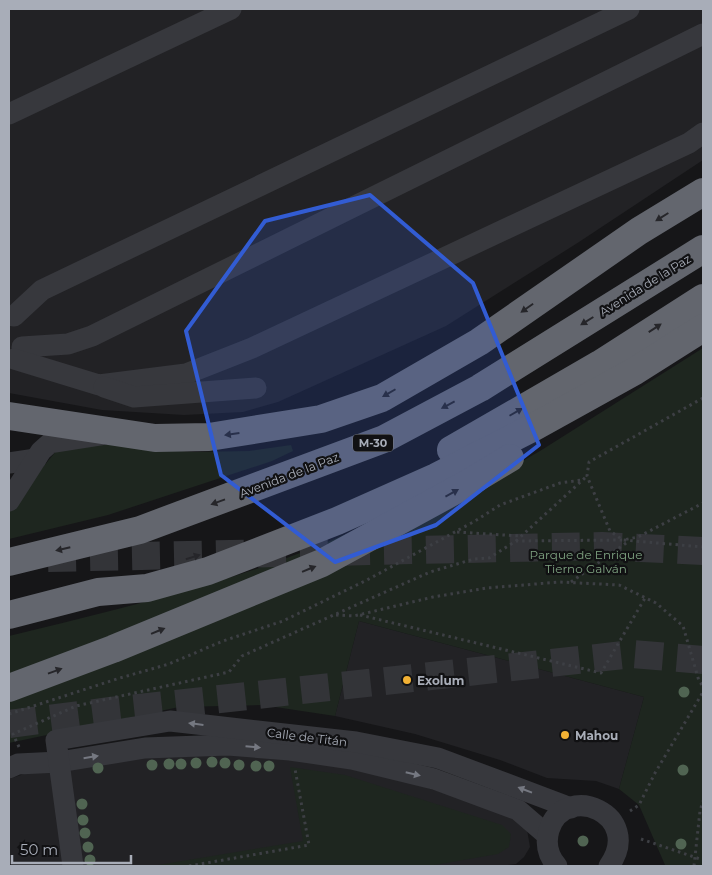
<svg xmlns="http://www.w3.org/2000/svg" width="712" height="875" viewBox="0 0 712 875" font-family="Montserrat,sans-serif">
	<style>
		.built { fill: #222225 }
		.green { fill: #1e261f }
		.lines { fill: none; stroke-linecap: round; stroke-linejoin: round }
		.highway-tunnel { stroke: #333438; stroke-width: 28; stroke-dasharray: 28 14; stroke-linecap: butt }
		.path { stroke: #3d3f44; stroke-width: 3; stroke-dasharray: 2.5 4; stroke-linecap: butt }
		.minor { stroke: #37383d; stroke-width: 21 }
		.highway { stroke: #63666e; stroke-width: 28 }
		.tree { fill: #506452 }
		.oneway { fill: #26262a }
		.oneway2 { fill: #757881 }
		.marked { fill: #325cd3; fill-opacity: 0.2; stroke: #325cd3; stroke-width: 4; stroke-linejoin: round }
		.poi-dot { fill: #f2b134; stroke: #111113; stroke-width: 2 }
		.labels { text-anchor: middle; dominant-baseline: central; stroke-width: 4.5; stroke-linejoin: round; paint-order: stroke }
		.shield { fill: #111113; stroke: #7b7e86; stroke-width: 1 }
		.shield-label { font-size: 11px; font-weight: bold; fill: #a8adb8 }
		.street-label { font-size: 12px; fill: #a8adb8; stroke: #111113 }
		.park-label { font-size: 12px; fill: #7fa381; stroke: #111113 }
		.poi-label { font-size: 12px; font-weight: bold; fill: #a8adb8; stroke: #111113; text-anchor: start }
	</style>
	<rect width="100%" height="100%" fill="#161618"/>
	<!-- built -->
	<g class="built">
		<path d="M9,9H703V160L579,242L446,326L278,402L243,412L184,415L102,410L9,393Z"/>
		<path d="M359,621L644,697L619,789L596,781L547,778L500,760L415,734L335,716Z"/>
		<path d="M225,752L359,766L510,814L526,824L530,847L524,857L516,864L501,866H9V779L33,771L137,756Z"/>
	</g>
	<!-- green -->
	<g class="green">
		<path d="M703,348V866H664L665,865L639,805L619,789L644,697L359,621L335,716L262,705L179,707L9,743V701L318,578L540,451Z"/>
		<path d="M78,445H116L193,452L249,451L291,445L293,451L272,461L108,515L9,539V505L14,502L57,450Z"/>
		<path d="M367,525L320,555L9,675V636C80,619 152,601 222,580C272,565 320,546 367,525Z"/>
		<path d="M290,767L345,775L502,825L511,834L509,847L498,854L429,866H152L303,841Z"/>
	</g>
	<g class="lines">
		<!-- highway-tunnel -->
		<g class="highway-tunnel">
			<path d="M48,558L602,546L703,551"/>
			<path d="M9,724L110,711L633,654L703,660"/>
		</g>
		<!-- path -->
		<g class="path">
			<path d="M703,398L589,462L587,476L610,531L623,540L703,547"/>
			<path d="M457,532L520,536"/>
			<path d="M516,541L587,476"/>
			<path d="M571,582L629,541"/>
			<path d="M336,615L354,616L433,597L487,588L560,582L619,585L656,603L683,626L699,681L703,686"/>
			<path d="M360,615L601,673L645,598"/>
			<path d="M9,714L120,678L169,664L223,641L283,621L367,580L475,521L500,505L560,483L582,480"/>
			<path d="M19,747L13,734L76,706L229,672L242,656L430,572L474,559L489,558L516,541L623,540L638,537L703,503"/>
			<path d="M630,811L639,805L655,773L703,692"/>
			<path d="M641,839L703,860"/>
			<path d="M189,866L309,845L295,769"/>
			<path d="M694,866L700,811L703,801"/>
		</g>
		<!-- minor -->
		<g class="minor">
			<path d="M9,114L231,9"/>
			<path d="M14,316L42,290L629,9"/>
			<path d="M22,347L68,344L92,336L703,34"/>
			<path d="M14,359L99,385L186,374L252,348L689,143L703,133"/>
			<path d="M104,387L134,397L256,388"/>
			<path d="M9,463L36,459"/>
			<path d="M9,501L41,451L50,443L101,435"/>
			<path d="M9,768L18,764L59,762L145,748L228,745L290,750L352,759L434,779L518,810L547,835"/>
			<path d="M73,866L56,740L170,721L356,742L438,758L571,808"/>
			<path d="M557,866C548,856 545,844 549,830C565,780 645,815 609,866"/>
		</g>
		<!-- highway -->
		<g class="highway">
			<path d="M9,416L155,438L209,437L321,419L382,398L479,342L639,231L703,192"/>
			<path d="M451,450L600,364L703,298"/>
			<path d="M9,562L140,530L384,439L480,388L703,249"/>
			<path d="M9,615L98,592L147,588L208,571L337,521L436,477L534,427L635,371L703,328"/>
			<path d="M9,688L113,649L322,563L465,485L510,458"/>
		</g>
	</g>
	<!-- trees -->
	<g class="tree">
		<circle cx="684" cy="692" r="5.5"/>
		<circle cx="212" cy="762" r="5.5"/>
		<circle cx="196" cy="763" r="5.5"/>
		<circle cx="225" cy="763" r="5.5"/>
		<circle cx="169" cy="764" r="5.5"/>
		<circle cx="181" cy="764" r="5.5"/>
		<circle cx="152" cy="765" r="5.5"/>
		<circle cx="239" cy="765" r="5.5"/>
		<circle cx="256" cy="766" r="5.5"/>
		<circle cx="269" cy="766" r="5.5"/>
		<circle cx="98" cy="768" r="5.5"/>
		<circle cx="683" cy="770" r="5.5"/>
		<circle cx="82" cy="804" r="5.5"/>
		<circle cx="83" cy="820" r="5.5"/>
		<circle cx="85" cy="833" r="5.5"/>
		<circle cx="583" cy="841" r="5.5"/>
		<circle cx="681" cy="844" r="5.5"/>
		<circle cx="88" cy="847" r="5.5"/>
		<circle cx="90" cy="860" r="5.5"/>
	</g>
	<!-- one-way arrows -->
	<defs><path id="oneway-solid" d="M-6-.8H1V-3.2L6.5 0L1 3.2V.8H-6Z" transform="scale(1.25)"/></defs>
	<g class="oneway">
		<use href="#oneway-solid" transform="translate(662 217) rotate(148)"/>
		<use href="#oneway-solid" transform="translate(527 308) rotate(145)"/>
		<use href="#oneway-solid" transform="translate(587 321) rotate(148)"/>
		<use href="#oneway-solid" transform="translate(655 328) rotate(-33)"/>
		<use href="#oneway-solid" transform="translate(389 393) rotate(150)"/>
		<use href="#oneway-solid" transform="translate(448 405) rotate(152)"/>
		<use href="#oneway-solid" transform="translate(516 412) rotate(-30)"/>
		<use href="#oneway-solid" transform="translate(232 434) rotate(172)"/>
		<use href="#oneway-solid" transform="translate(452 493) rotate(-29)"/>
		<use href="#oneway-solid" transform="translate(218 502) rotate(160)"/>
		<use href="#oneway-solid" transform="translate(63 549) rotate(167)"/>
		<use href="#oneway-solid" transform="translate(193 557) rotate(-17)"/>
		<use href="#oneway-solid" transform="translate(309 569) rotate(-22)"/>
		<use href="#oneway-solid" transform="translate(158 631) rotate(-22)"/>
		<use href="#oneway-solid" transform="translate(55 671) rotate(-20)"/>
	</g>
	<g class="oneway2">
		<use href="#oneway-solid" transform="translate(196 724) rotate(-173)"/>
		<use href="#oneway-solid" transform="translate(253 747) rotate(5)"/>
		<use href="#oneway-solid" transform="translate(91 757) rotate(-9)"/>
		<use href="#oneway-solid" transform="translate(413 774) rotate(13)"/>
		<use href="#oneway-solid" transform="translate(525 790) rotate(-159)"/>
	</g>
	<!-- marked area -->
	<path class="marked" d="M370,195L473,283L539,445L436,525L335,562L221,475L186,331L265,221Z"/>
	<!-- markers -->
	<g class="poi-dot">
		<circle cx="407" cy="680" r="5"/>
		<circle cx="565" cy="735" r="5"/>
	</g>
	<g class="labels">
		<!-- shield labels -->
		<rect class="shield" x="353" y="434.5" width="40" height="17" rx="4"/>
		<g class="shield-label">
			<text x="373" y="443">M-30</text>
		</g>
		<!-- street labels -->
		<g class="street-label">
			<text transform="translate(645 285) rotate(-32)">Avenida de la Paz</text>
			<text transform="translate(289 475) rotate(-21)">Avenida de la Paz</text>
			<text transform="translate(307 737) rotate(7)">Calle de Titán</text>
		</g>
		<!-- park labels -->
		<g class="park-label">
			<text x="586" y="554">Parque de Enrique<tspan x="586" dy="14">Tierno Galván</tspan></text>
		</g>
		<!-- poi labels -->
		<g class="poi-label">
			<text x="417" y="680">Exolum</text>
			<text x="575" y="735">Mahou</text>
		</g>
	</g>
	<!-- border -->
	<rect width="712" height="875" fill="none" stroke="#a8adb8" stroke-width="20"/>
	<!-- scale -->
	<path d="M12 855v8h119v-8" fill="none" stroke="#a8adb8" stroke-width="2.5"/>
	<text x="20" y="855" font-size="15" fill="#a8adb8" stroke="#111113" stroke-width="4" paint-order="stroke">50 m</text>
</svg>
